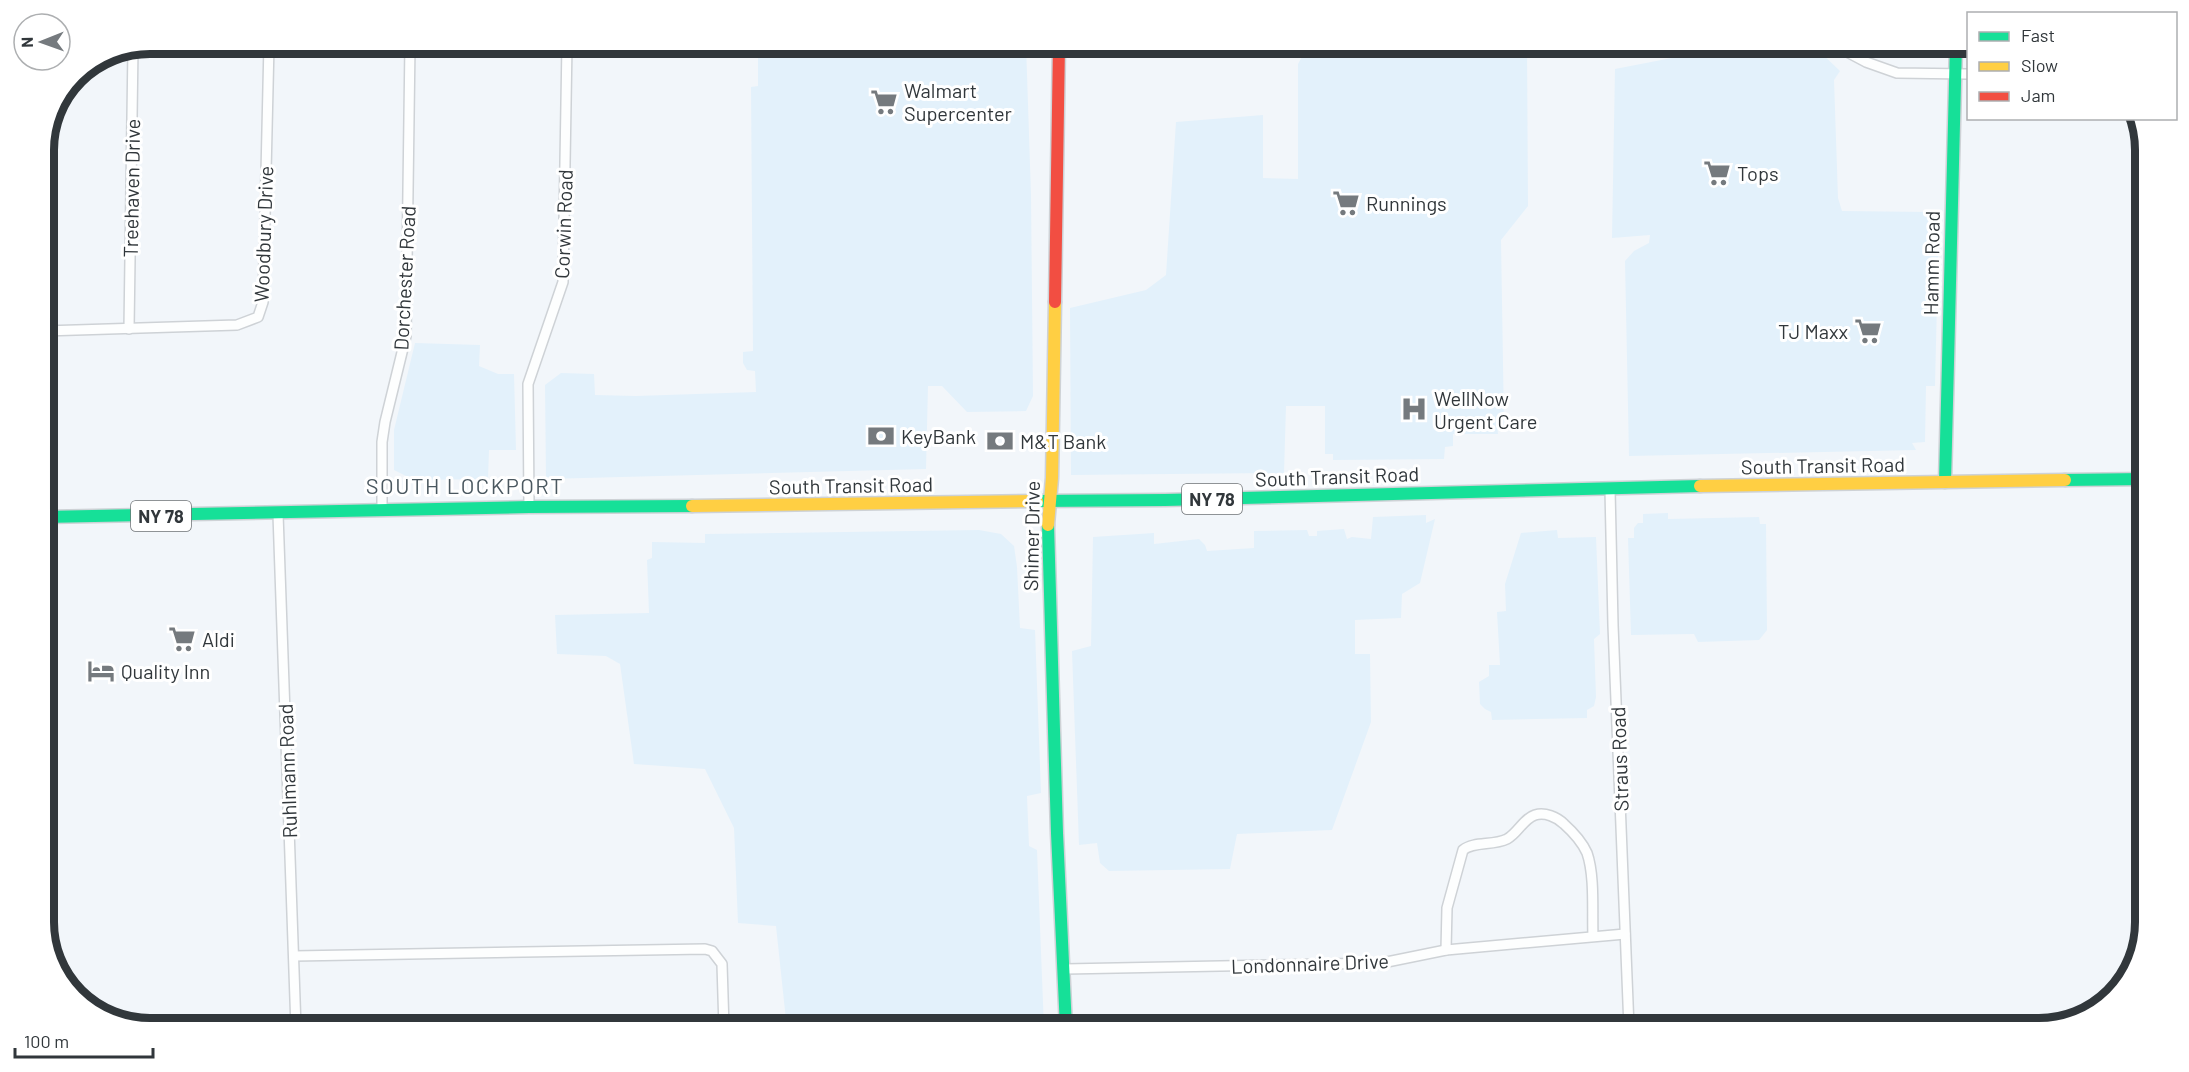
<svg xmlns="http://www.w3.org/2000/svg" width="2189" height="1072" viewBox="0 0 2189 1072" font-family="Barlow,sans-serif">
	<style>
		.built { fill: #e3f1fb }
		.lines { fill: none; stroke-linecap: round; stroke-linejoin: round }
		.street-casing { stroke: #ced2d6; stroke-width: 12 }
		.fast-casing { stroke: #ced2d6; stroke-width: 15 }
		.slow-casing { stroke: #ced2d6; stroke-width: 15 }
		.jam-casing { stroke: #ced2d6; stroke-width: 15 }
		.street { stroke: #fdfefe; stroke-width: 9 }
		.fast { stroke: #16e098; stroke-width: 12 }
		.slow { stroke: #ffcf43; stroke-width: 12 }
		.jam { stroke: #f24e42; stroke-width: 12 }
		.labels { text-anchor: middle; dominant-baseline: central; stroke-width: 6; stroke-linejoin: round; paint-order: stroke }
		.shield { fill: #fff; stroke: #6f7376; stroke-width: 1.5 }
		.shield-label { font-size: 18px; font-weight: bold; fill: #31373b }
		.poi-label { font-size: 20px; fill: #31373b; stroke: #fff; text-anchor: start }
		.street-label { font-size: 20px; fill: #31373b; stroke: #fff }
		.quarter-label { font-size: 22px; letter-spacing: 1.5px; fill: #4b5860; stroke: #fff }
		.rim { fill: none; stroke: #31373b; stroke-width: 8 }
	</style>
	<rect width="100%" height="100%" fill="#f2f6fa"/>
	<!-- built -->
	<g class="built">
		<path d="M758,44H1026L1031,195L1033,396L1026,411L967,412L942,386H928L926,469L546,479L545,385L561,373L594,374L595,395L636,396L756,392L755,371L747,370L743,363V352L753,351L751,87L758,86Z"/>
		<path d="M1309,44L1527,45L1528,206L1501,240L1504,425L1497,426L1498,434H1453V446L1445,447L1444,459L1333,460V454H1325V406H1286L1284,473L1071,475L1070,308L1146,290L1166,275L1176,122L1263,115V178L1298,179V64Z"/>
		<path d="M1816,48L1840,71L1834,80L1838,198L1842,211L1929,212L1939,216L1935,386H1926L1925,442L1912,443L1916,450L1629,456L1625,261L1634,251L1649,243L1650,235L1612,238L1615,69L1718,49L1812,51Z"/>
		<path d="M415,343L480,345L479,366L498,374H514L516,450H489L488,479L414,480L394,470V430Z"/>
		<path d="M1668,513V519L1759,517L1760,524H1766L1767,630L1759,640L1698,642L1694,634L1631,635L1628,538H1634V528L1638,523H1643V514Z"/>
		<path d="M1426,515V523L1435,519L1420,583L1402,594L1401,618L1355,620V654H1370L1371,722L1332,830L1237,834L1230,869L1109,871L1100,863L1097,843L1079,845L1072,651L1091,646L1093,537L1154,533V544L1199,539L1205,545L1207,551L1254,548V531L1307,530L1309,536H1317V531L1344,529L1347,539L1352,537L1371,539L1373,517Z"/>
		<path d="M979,530L1001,534L1014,546L1017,567L1020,628L1035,630L1041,793L1027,796L1029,846L1037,850L1044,1028H918L909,1020L803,1026L786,1020L776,926L738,923L734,828L705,769L634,764L620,664L606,656L557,654L555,615L649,613L647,560L652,558V542L705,543V534Z"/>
		<path d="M1557,530L1558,538L1596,537L1600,634L1594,639L1596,697L1594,706L1587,710V718L1492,720L1491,712L1485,709L1480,704L1479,682L1489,676V665H1500L1497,612L1506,611L1505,584L1521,533Z"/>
	</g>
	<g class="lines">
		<defs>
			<g id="street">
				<path d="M1608,44L1618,46L1632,44"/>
				<path d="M1832,44L1866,62L1897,73L1968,74"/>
				<path d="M129,329L133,47"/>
				<path d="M44,331L237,325L258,317L263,302L269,44"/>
				<path d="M1610,489L1613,625L1629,1028"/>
				<path d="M529,507L528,384L563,282L567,44"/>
				<path d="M382,511V442L385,422L406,336L410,44"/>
				<path d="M278,514L296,1028"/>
				<path d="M1446,950L1447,908L1463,850C1474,841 1493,846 1507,839C1518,833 1523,819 1535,815C1545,812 1557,817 1564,824C1573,832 1582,842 1587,853C1595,876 1592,912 1593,936"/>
				<path d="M294,956L705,949L712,951L722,964L724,1028"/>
				<path d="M1065,969L1382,963L1446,950L1625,934"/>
			</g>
			<g id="fast">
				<path d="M2065,480L2145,479"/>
				<path d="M1945,482L1956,44"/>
				<path d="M1037,501L1165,500L1700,486"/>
				<path d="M44,517L529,507L692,506"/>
				<path d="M1048,525L1057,833L1066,1028"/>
			</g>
			<g id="slow">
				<path d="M1700,486L2065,480"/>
				<path d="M692,506L1037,501"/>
				<path d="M1048,525L1052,478L1055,302"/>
			</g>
			<path id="jam" d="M1055,302L1059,44"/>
		</defs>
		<!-- street casing -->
		<use href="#street" class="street-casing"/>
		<!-- fast casing -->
		<use href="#fast" class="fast-casing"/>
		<!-- slow casing -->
		<use href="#slow" class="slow-casing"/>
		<!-- jam casing -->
		<use href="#jam" class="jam-casing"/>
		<!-- street -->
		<use href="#street" class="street"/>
		<!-- fast -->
		<use href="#fast" class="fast"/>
		<!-- slow -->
		<use href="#slow" class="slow"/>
		<!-- jam -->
		<use href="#jam" class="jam"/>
	</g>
	<!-- icons -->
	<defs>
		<symbol id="supermarket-bare" viewBox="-9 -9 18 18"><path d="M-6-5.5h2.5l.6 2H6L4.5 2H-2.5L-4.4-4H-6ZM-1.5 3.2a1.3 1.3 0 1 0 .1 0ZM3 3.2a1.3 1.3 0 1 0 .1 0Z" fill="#757a7e" stroke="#fff" stroke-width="2.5" paint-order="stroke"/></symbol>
		<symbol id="hospital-bare" viewBox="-9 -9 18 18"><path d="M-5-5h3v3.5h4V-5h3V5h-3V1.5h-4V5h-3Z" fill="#757a7e" stroke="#fff" stroke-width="2.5" paint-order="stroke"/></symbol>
		<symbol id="bank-bare" viewBox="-9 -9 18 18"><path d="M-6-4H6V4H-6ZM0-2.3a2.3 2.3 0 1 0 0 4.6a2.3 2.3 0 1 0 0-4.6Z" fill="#757a7e" stroke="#fff" stroke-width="2.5" paint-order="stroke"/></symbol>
		<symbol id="hotel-bare" viewBox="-9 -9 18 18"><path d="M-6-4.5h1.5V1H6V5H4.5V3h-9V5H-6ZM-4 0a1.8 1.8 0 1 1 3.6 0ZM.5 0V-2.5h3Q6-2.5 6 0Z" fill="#757a7e" stroke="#fff" stroke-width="2.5" paint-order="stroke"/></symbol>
	</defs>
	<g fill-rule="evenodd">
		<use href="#supermarket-bare" x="865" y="83" width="38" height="38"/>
		<use href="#supermarket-bare" x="1698" y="154" width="38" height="38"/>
		<use href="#supermarket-bare" x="1327" y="184" width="38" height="38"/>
		<use href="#supermarket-bare" x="1849" y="312" width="38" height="38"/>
		<use href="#hospital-bare" x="1395" y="390" width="38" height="38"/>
		<use href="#bank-bare" x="862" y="417" width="38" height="38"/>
		<use href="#bank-bare" x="981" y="422" width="38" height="38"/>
		<use href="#supermarket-bare" x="163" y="620" width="38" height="38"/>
		<use href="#hotel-bare" x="82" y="652" width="38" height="38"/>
	</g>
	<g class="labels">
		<!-- shield labels -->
		<g class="shield">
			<rect x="1182" y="484" width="60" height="30" rx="4.5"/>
			<rect x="131" y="501" width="60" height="30" rx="4.5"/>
		</g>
		<g class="shield-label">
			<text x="1212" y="499">NY 78</text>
			<text x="161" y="516">NY 78</text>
		</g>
		<!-- poi labels -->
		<g class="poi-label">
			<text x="904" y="90">Walmart<tspan x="904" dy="23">Supercenter</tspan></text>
			<text x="1737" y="173">Tops</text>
			<text x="1366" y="203">Runnings</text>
			<text x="1848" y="331" text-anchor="end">TJ Maxx</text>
			<text x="1434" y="398">WellNow<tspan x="1434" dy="23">Urgent Care</tspan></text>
			<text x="901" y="436">KeyBank</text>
			<text x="1020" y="441">M&amp;T Bank</text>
			<text x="202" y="639">Aldi</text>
			<text x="121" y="671">Quality Inn</text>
		</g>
		<!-- street labels -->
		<g class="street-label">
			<text transform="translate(131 188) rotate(-89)">Treehaven Drive</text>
			<text transform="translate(563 224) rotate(-88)">Corwin Road</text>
			<text transform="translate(263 234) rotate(-88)">Woodbury Drive</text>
			<text transform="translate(1931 263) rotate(-89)">Hamm Road</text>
			<text transform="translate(404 278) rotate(-87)">Dorchester Road</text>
			<text transform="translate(1823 465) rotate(-1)">South Transit Road</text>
			<text transform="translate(1337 476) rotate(-2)">South Transit Road</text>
			<text transform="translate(851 485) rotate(-1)">South Transit Road</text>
			<text transform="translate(1031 536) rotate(-89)">Shimer Drive</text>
			<text transform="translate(1619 759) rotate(-92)">Straus Road</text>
			<text transform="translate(287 771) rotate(-92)">Ruhlmann Road</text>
			<text transform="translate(1310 963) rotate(-2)">Londonnaire Drive</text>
		</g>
		<!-- quarter labels -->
		<g class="quarter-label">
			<text x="465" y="485">SOUTH LOCKPORT</text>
		</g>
	</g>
	<!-- crop -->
	<path d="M0 0H2189V1072H0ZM150 54H2039A96 96 0 0 1 2135 150V922A96 96 0 0 1 2039 1018H150A96 96 0 0 1 54 922V150A96 96 0 0 1 150 54Z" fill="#fff" fill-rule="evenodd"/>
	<path class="rim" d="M150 54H2039A96 96 0 0 1 2135 150V922A96 96 0 0 1 2039 1018H150A96 96 0 0 1 54 922V150A96 96 0 0 1 150 54Z"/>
	<!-- legend -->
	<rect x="1967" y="12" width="210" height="108" fill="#ffffff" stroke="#adafb1" stroke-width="1.5"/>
	<rect x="1979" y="32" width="30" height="9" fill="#16e098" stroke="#adafb1" stroke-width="1.5"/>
	<text x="2021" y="42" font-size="18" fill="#31373b">Fast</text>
	<rect x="1979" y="62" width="30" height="9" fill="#ffcf43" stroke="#adafb1" stroke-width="1.5"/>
	<text x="2021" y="72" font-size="18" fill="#31373b">Slow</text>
	<rect x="1979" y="92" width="30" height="9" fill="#f24e42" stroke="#adafb1" stroke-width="1.5"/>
	<text x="2021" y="102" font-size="18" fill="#31373b">Jam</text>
	<!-- north arrow -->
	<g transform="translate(42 42) rotate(269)"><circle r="28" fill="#ffffff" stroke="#adafb1" stroke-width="1.5"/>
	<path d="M0-4.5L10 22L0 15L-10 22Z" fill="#757a7e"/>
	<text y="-9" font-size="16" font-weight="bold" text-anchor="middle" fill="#31373b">N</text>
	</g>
	<!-- scale -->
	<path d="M15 1048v9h138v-9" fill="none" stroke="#31373b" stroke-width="3"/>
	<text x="24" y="1048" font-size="18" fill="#31373b" stroke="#ffffff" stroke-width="4.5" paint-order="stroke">100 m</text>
</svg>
